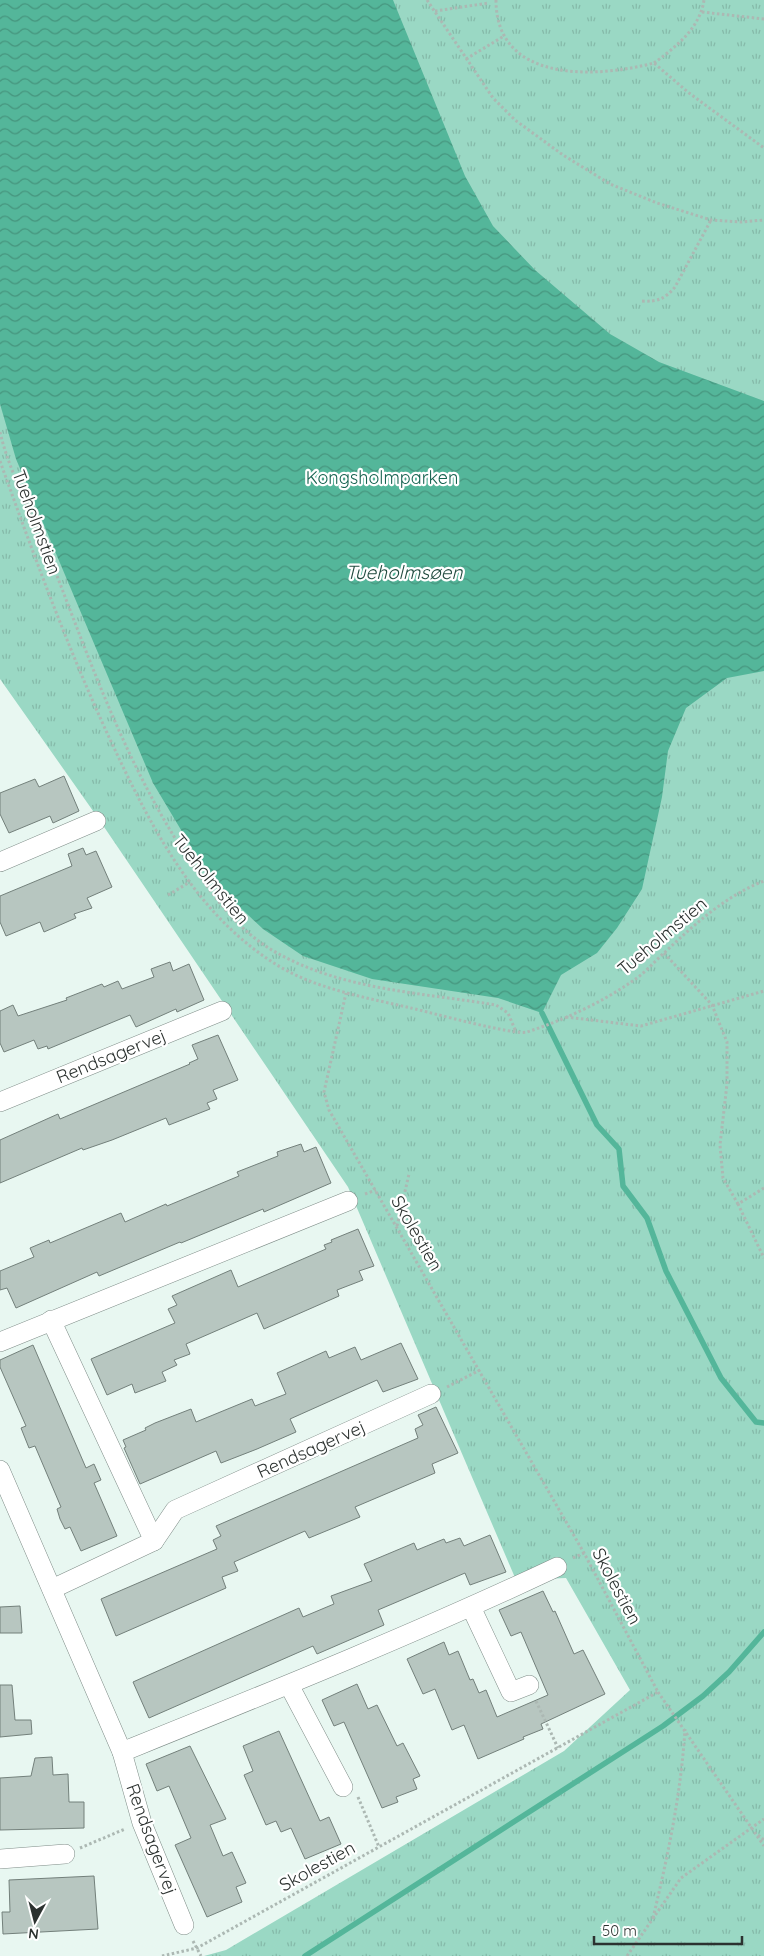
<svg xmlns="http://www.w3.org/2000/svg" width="764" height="1956" viewBox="0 0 764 1956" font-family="Quicksand,sans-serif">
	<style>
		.park { fill: url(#park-tufts) }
		.water { fill: url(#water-waves) }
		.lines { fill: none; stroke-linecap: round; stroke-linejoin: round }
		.stream { stroke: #54b69a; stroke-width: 5.5 }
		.building { fill: #b7c6c0; stroke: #73807b }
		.street-casing { stroke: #7f8d88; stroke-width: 20 }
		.path { stroke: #acb8b3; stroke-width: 3; stroke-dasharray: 2.5 2.5; stroke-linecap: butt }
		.street { stroke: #fff; stroke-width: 19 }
		.labels { text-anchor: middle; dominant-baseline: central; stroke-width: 4.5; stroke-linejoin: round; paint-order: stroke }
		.park-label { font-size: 18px; fill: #176451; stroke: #fff }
		.street-label { font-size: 18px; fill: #2c3230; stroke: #fff }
		.water-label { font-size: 19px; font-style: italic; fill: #204b3f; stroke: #fff }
	</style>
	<defs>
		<pattern id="park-tufts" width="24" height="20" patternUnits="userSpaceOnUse" patternTransform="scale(1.25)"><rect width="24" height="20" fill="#9ad8c4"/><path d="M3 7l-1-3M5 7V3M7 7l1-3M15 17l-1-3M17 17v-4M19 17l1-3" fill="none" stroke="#85baa9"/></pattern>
		<pattern id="water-waves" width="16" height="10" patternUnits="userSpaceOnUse" patternTransform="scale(1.25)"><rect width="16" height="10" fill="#54b69a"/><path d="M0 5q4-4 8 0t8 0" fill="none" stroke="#46957e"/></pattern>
	</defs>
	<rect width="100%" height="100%" fill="#e8f7f1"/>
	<!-- park -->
	<path class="park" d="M0,0H764V1956H204L226,1950L564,1751L630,1690L566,1578L516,1580L348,1187L98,818L0,679Z"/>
	<!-- water -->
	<path class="water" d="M0,0H393L465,176L493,226L535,270L610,334L659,362L764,401V671L727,678L686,708L668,751L662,797L642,889L617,928L597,953L561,975L542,1013L498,998L372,979L303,956L263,929L227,895L193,850L153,783L16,459L0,404Z"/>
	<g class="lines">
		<!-- stream -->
		<g class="stream">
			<path d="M542,1013L597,1125L619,1149L623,1186L647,1218L666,1271L721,1378L756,1422L764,1423"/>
			<path d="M305,1956L663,1726L703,1696L729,1672L764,1632"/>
		</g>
	</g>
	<!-- building -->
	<g class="building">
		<path d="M64,776L79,811L53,823L50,816L9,833L0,814V793L35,779L39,787Z"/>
		<path d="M83,848L86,855L96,851L112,887L87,898L92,908L74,914L76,918L44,932L40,922L6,936L0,922V896L72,866L68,854Z"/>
		<path d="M170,962L173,971L189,964L204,1000L177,1012L176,1009L136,1027L130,1015L48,1049L47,1046L38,1049L34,1040L4,1052L0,1043V1011L13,1005L18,1016L67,1000L66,998L102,984L104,987L118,981L122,989L154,977L151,969Z"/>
		<path d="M218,1035L238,1080L213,1090L217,1099L207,1103L210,1109L169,1125L166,1118L112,1140L83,1150L82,1148L0,1183V1140L58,1114L60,1119L190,1064L189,1063L198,1059L192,1045Z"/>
		<path d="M301,1144L304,1152L316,1147L331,1183L264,1212L263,1209L181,1243L180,1242L99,1276L97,1272L16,1308L7,1288L0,1290V1271L34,1257L30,1248L49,1240L50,1243L121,1213L125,1222L166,1204L167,1206L239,1176L237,1172L278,1156L277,1152Z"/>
		<path d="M358,1229L374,1266L359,1271L363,1280L337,1290L339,1296L264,1329L257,1313L186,1344L190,1354L174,1360L177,1365L162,1372L166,1381L135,1393L132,1384L107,1395L91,1359L175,1323L168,1309L177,1305L172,1296L231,1270L238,1287L326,1249L324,1245L332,1242L331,1240Z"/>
		<path d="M401,1343L418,1379L383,1392L377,1380L290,1419L296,1432L257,1449L221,1463L216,1451L140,1484L124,1448L126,1447L123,1440L146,1430L145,1428L155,1423L191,1409L196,1422L252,1399L255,1406L286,1394L277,1373L326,1351L329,1358L355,1347L361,1360Z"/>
		<path d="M33,1345L86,1468L94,1464L101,1480L94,1483L117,1536L81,1551L70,1527L65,1529L60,1519L57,1509L61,1507L35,1446L29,1448L21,1428L26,1426L0,1367V1360Z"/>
		<path d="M436,1407L458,1453L432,1464L435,1473L355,1507L360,1517L309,1538L305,1531L234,1562L238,1571L222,1577L226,1588L116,1636L101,1599L217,1549L213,1540L221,1536L216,1526L418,1438L415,1429L423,1425L418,1415Z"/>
		<path d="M490,1535L506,1572L470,1585L465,1573L378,1610L384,1625L317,1654L313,1646L149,1718L133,1682L299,1608L303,1617L334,1604L331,1596L372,1581L364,1564L414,1543L417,1550L444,1539L446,1543L460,1538L464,1546Z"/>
		<path d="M543,1591L553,1612L555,1611L574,1654L583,1650L605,1694L541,1724L543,1729L523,1737L524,1739L478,1759L464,1725L452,1730L435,1689L423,1694L407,1659L444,1642L449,1655L458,1651L470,1680L473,1679L479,1693L486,1690L497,1717L548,1695L521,1632L511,1636L499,1610Z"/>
		<path d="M20,1606L22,1633H0V1607Z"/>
		<path d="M357,1684L368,1709L377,1705L397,1746L403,1743L420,1776L413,1779L417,1789L396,1797L398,1802L382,1808L344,1722L334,1726L322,1700Z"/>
		<path d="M0,1685H12L15,1720H31L32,1734L0,1737Z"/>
		<path d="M279,1731L320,1821L329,1817L341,1844L305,1859L291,1828L281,1832L276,1821L266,1825L244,1775L253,1771L243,1746Z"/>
		<path d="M190,1746L226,1819L210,1825L223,1856L232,1852L246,1883L236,1887L242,1902L207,1917L175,1845L191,1838L169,1786L157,1791L146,1764Z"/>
		<path d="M52,1757L53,1775L68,1774L69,1802H84V1828L0,1830V1778L31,1776L35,1758Z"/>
		<path d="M94,1876L98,1929L3,1934L2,1912H10L9,1880Z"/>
	</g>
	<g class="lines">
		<defs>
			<g id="street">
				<path d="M0,862L96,821"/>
				<path d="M0,1102L222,1011"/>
				<path d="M51,1320L154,1541"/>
				<path d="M0,1342L348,1201"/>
				<path d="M0,1470L122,1752"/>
				<path d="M52,1589L154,1541L175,1510L431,1394"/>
				<path d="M471,1607L511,1692L529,1685"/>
				<path d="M289,1685L343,1787"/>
				<path d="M0,1859L65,1854"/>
				<path d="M184,1925L142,1823L122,1752C268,1693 415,1634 557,1567"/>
			</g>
		</defs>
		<!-- street casing -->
		<use href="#street" class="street-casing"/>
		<!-- path -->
		<g class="path">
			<path d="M427,0L493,98L515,120L563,155L610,184L657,203L711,220L741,222L764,220"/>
			<path d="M496,0C496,84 597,78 654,63L689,93L764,148"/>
			<path d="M435,11L489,3"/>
			<path d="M702,12L764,19"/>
			<path d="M466,59L504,36"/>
			<path d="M654,63C676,47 700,28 704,0"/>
			<path d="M642,301C657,302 665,299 675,287L711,220"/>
			<path d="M0,432C10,475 33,514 49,555C90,661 127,768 191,863C214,898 241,934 279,954C344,990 424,993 496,1005L508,1013L516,1032"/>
			<path d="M0,461C33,553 67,646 108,735C149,823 195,917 282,968C321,990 368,998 411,1008C429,1012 516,1036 527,1032C564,1020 603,1002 634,980C645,973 654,962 664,953C694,925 725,896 764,881"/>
			<path d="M168,895L190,882"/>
			<path d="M664,953L712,1005L727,1042V1084L720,1145L723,1178L738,1204"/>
			<path d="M566,1017L641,1026L764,991"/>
			<path d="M764,1188L738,1204L764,1258"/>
			<path d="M365,1194L376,1190"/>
			<path d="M397,1226L409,1174"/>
			<path d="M447,1387L480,1370"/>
			<path d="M573,1558L584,1553"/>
			<path d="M658,1692L764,1846"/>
			<path d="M536,1701L558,1748"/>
			<path d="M358,1797L379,1847"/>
			<path d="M758,1835L764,1840"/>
			<path d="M80,1848L125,1829"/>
			<path d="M653,1918C668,1855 681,1794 685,1729"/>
			<path d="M193,1941L201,1956"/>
			<path d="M162,1956L197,1948L658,1692L584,1553L329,1110L324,1092L346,993"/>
			<path d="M627,1956L681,1878L764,1819"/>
		</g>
		<!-- street -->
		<use href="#street" class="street"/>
	</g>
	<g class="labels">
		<!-- park labels -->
		<g class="park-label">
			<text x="382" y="477">Kongsholmparken</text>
		</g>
		<!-- street labels -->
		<g class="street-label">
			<text transform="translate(37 522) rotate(70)">Tueholmstien</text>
			<text transform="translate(211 879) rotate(51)">Tueholmstien</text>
			<text transform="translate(662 936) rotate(-40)">Tueholmstien</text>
			<text transform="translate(111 1056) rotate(-22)">Rendsagervej</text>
			<text transform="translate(417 1233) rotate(60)">Skolestien</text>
			<text transform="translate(311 1449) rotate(-24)">Rendsagervej</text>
			<text transform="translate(617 1586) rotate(62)">Skolestien</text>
			<text transform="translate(152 1839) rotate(70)">Rendsagervej</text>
			<text transform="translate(317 1866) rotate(-29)">Skolestien</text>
		</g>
		<!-- water labels -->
		<g class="water-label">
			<text x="404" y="572">Tueholmsøen</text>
		</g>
	</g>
	<!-- north arrow -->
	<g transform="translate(35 1921) rotate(187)" stroke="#ffffff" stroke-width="4" paint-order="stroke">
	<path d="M0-4L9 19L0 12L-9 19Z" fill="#2c3230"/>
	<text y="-8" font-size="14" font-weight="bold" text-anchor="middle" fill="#2c3230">N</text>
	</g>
	<!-- scale -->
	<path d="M594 1936v8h148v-8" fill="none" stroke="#2c3230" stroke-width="2.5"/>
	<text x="602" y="1936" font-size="15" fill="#2c3230" stroke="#ffffff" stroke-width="4" paint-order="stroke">50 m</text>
</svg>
